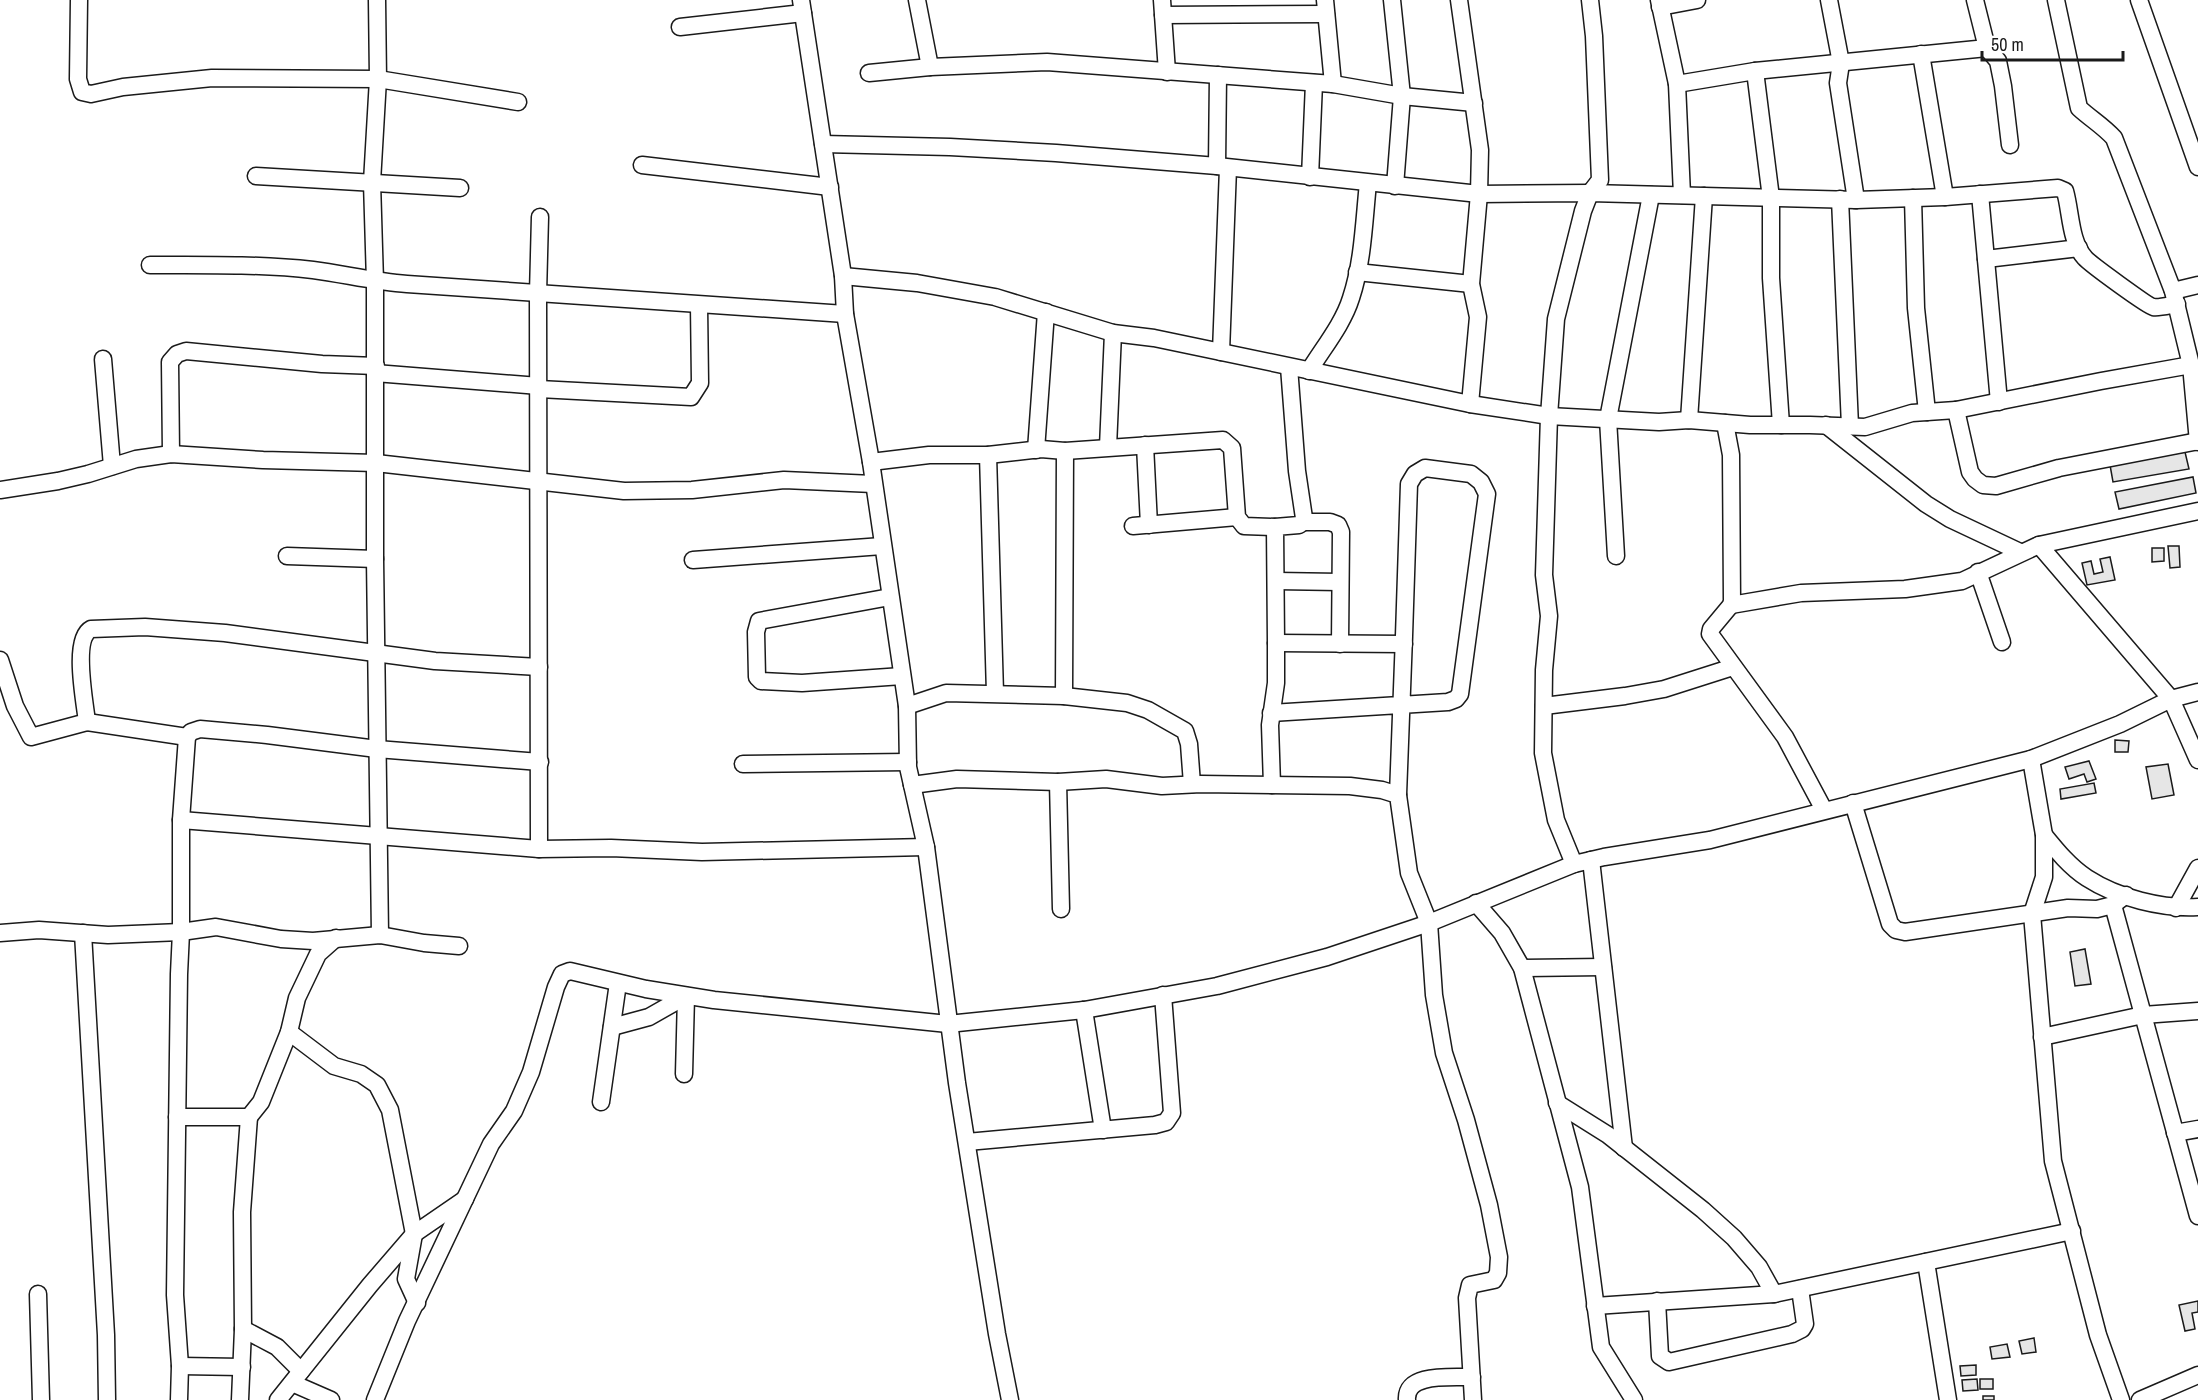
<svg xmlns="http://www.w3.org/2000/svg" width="2198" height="1400" viewBox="0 0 2198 1400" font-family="'Archivo Narrow',sans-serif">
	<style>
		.building { fill: #e6e6e6; stroke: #1a1a1a; stroke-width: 1.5 }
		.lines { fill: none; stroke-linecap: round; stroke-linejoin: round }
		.street-casing { stroke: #1a1a1a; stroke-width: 19 }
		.street { stroke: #fff; stroke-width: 16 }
	</style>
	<rect width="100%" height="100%" fill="#fff"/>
	<!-- building -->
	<g class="building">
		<path d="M2185,452L2189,469L2113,482L2110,465Z"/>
		<path d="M2193,477L2196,493L2119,509L2115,492Z"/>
		<path d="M2168,546H2179L2180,567L2170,568Z"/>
		<path d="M2152,548H2164V561L2152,562Z"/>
		<path d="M2110,557L2115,580L2087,585L2082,563L2091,561L2094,574L2103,572L2100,559Z"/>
		<path d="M2115,740L2129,741L2128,752H2115Z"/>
		<path d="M2089,761L2096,779L2087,782L2084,774L2069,779L2065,767Z"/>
		<path d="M2168,764L2174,795L2152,799L2146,767Z"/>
		<path d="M2094,783L2096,793L2061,799L2060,789Z"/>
		<path d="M2085,949L2091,984L2075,986L2070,952Z"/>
		<path d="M2198,1301V1312L2192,1313L2195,1329L2185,1331L2179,1305Z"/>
		<path d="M2034,1338L2036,1352L2022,1354L2019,1341Z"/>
		<path d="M2007,1344L2010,1357L1992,1359L1990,1347Z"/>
		<path d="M1976,1365V1375L1961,1376L1960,1366Z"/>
		<path d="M1977,1379L1978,1390L1963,1391L1962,1380Z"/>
		<rect x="1980" y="1379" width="13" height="10"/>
		<rect x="1983" y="1396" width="11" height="4"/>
	</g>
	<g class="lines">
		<defs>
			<g id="street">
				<path d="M79,0L78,79L82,92L91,94L123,87L212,78L378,79L518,102"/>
				<path d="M377,0L378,79L372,182L375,282V559L380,935"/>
				<path d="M801,0L843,276L845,314L871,462L907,706L908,767L926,847L957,1083L997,1334L1010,1400"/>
				<path d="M917,0L930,67"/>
				<path d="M1162,0L1167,72"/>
				<path d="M1325,0L1333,84"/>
				<path d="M1392,0L1402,96L1395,186"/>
				<path d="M1459,0L1480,150L1479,194L1471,284L1478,317L1470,404"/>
				<path d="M1659,0L1677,84L1682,195"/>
				<path d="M1829,0L1841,63L1838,83L1856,200"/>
				<path d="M1975,0L1987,48L1998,61L2003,86L2010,145"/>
				<path d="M2056,0L2079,108C2091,119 2103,126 2114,138L2173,291L2191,365L2198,442"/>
				<path d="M2139,0L2198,167"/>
				<path d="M1660,7L1697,0"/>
				<path d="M1163,15L1326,14"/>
				<path d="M680,27L803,13"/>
				<path d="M1921,54L1945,197"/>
				<path d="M1755,71L1771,198V278L1781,425"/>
				<path d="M869,73L930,67L1047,62L1333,84L1402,96L1474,103"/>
				<path d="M1677,84L1755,71L1987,48"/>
				<path d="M823,144L950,147L1056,153L1217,166L1479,194L1590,193L1856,200L1945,197L2058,188L2065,191C2071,212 2070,242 2085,258C2090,264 2148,306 2153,307C2160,308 2170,305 2177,304"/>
				<path d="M642,165L830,187"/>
				<path d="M1217,166L1218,75"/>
				<path d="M256,176L460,188"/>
				<path d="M1310,177L1314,83"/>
				<path d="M1980,194L1999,402"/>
				<path d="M1913,198L1916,308L1927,412"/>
				<path d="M1840,199L1850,426"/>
				<path d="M1986,259L2079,248"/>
				<path d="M150,265C204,265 259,264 313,270C344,274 375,282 407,284C553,295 699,305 845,314"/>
				<path d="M1357,272L1471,284"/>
				<path d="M843,276L917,283L995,297L1113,333L1154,338L1470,404L1549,416L1659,422L1689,420L1750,425H1810L1865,427L1912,413L1956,410L2101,381L2191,365"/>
				<path d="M2173,291L2198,285"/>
				<path d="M1221,352L1228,168"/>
				<path d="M103,359L112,466"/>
				<path d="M1309,371C1323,348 1343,324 1351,298C1363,262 1364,221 1368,183"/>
				<path d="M375,373L539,386"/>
				<path d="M539,389L691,397L700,383L699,305"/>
				<path d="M1956,410L1970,472L1975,479L1983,485L1996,486L2059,468L2198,441"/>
				<path d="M1689,420L1704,196"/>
				<path d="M1725,423L1731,455L1732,601L1731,605L1711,629L1710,634L1785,737L1824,810"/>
				<path d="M1826,425L1926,504L1950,519L2020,552"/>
				<path d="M1145,445L1149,525"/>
				<path d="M1108,447L1113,333"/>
				<path d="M1036,450L1046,312"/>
				<path d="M171,454L170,362L177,354L186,351L322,364L376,366"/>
				<path d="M988,455L995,693"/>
				<path d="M871,462L929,455H988L1041,449L1065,451L1223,440L1232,448L1237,517L1244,526L1275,527"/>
				<path d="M0,490L58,481L88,474L136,459L171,454L263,460L376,463L624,491L692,490L784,480L873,484"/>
				<path d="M1303,522H1330L1338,525L1341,532L1340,644"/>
				<path d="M1133,526L1237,517"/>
				<path d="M2039,545L2171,699L2198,760"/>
				<path d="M287,556L375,559"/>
				<path d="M1616,556L1608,419L1651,195"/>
				<path d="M693,560L882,546"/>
				<path d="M1978,572L2002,642"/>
				<path d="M1276,581L1340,582"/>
				<path d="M890,597L759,621L756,632L757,677L761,681L802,683L902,676"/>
				<path d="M1731,605L1801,593L1905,589L1962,581L2039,545L2198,511"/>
				<path d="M1276,643L1404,644"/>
				<path d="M0,660L15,706L31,737L87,722C85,703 72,639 91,629L145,627L225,633L435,661L539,667"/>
				<path d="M1064,696L1065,451"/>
				<path d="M907,706L946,693L1064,696L1127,703L1148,710L1185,731L1189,744L1192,784"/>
				<path d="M1544,706L1625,696L1664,689L1733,667"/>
				<path d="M1271,713L1448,702L1456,699L1460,694L1487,494L1481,482L1471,474L1425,468L1415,474L1409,484C1406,588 1402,691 1398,795"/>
				<path d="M87,722L187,737"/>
				<path d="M2031,759L2044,835V877L2032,914L2053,1161L2098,1335L2121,1400"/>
				<path d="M743,764L908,762"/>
				<path d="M1058,782L1061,909"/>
				<path d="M912,785L957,779L1058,782L1106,779L1162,786L1201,784L1350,786L1382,790L1398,795L1409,873L1429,923L1434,995L1444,1053L1466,1120L1489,1205L1499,1257L1498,1273L1494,1280L1470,1285L1467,1298L1473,1400"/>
				<path d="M1272,785L1270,725L1276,683V643L1275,527L1299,525L1303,522L1304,518L1297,471L1289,367"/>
				<path d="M1853,803L1890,924L1896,930L1905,932L2068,908L2097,909L2113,905L2126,895"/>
				<path d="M181,820L539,849L611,848L702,852L926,847"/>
				<path d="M2044,835C2057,851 2070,867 2087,878C2118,898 2162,909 2198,907"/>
				<path d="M539,849L538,294L540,217"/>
				<path d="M1591,860L1624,1148"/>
				<path d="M1574,864L1556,820L1543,753L1544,670L1549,616L1544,575L1549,416L1556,319L1583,211L1590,193L1600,180L1594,36L1590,0"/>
				<path d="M1476,903L1502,933L1522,968L1580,1187L1601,1347L1634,1400"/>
				<path d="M2113,905L2198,1216"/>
				<path d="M2176,908L2198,868"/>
				<path d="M0,933L39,930L108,935L181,932L216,927L281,939L313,941L380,935L424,943L459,946"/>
				<path d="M83,933L106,1335L107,1400"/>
				<path d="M1522,968L1603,967"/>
				<path d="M1084,1010L1103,1130"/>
				<path d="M612,1027L649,1017L686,996"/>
				<path d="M289,1032L334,1066L361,1074L377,1085L390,1110L414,1234L406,1279L417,1303"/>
				<path d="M2042,1037L2143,1015L2198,1011"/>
				<path d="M684,1074L686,996"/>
				<path d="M601,1102L618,983"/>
				<path d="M1557,1103L1608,1135L1703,1210L1734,1238L1759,1267L1774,1294"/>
				<path d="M177,1117H249L261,1102L289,1032L297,998L318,954L336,938"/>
				<path d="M2175,1133L2198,1129"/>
				<path d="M967,1142L1155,1125L1166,1122L1172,1113L1163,995"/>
				<path d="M1926,1262L1948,1400"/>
				<path d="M38,1294L41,1400"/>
				<path d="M1657,1301L1660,1356L1669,1362L1792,1334L1802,1329L1805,1324L1800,1289"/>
				<path d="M1595,1306L1774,1294L2072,1231"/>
				<path d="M243,1329L277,1347L301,1371"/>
				<path d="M180,1366L242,1367"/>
				<path d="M292,1383L331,1400"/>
				<path d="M179,1400L180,1366L175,1295L179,974L181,932V820L187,737L191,732L200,729L267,735L377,749L540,762"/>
				<path d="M240,1400L243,1329L242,1212L249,1117"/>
				<path d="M278,1400L370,1285L414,1234L465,1199"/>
				<path d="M375,1400L407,1321L491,1144L514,1111L531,1072L556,987L562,974L570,971L646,989L714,1000L948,1024L1084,1010L1217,986L1327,957L1429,923L1574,864L1604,857L1710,840L2031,759L2120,724L2171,699L2198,692"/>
				<path d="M1407,1400C1405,1372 1452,1378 1472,1377"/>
				<path d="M2140,1400L2198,1375"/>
			</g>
		</defs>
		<!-- street casing -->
		<use href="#street" class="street-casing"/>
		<!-- street -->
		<use href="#street" class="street"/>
	</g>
	<!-- scale -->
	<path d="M1982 51v9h141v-9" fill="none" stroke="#1a1a1a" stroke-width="3"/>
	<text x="1991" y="51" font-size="18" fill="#1a1a1a" stroke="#ffffff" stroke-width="4.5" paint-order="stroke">50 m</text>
</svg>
